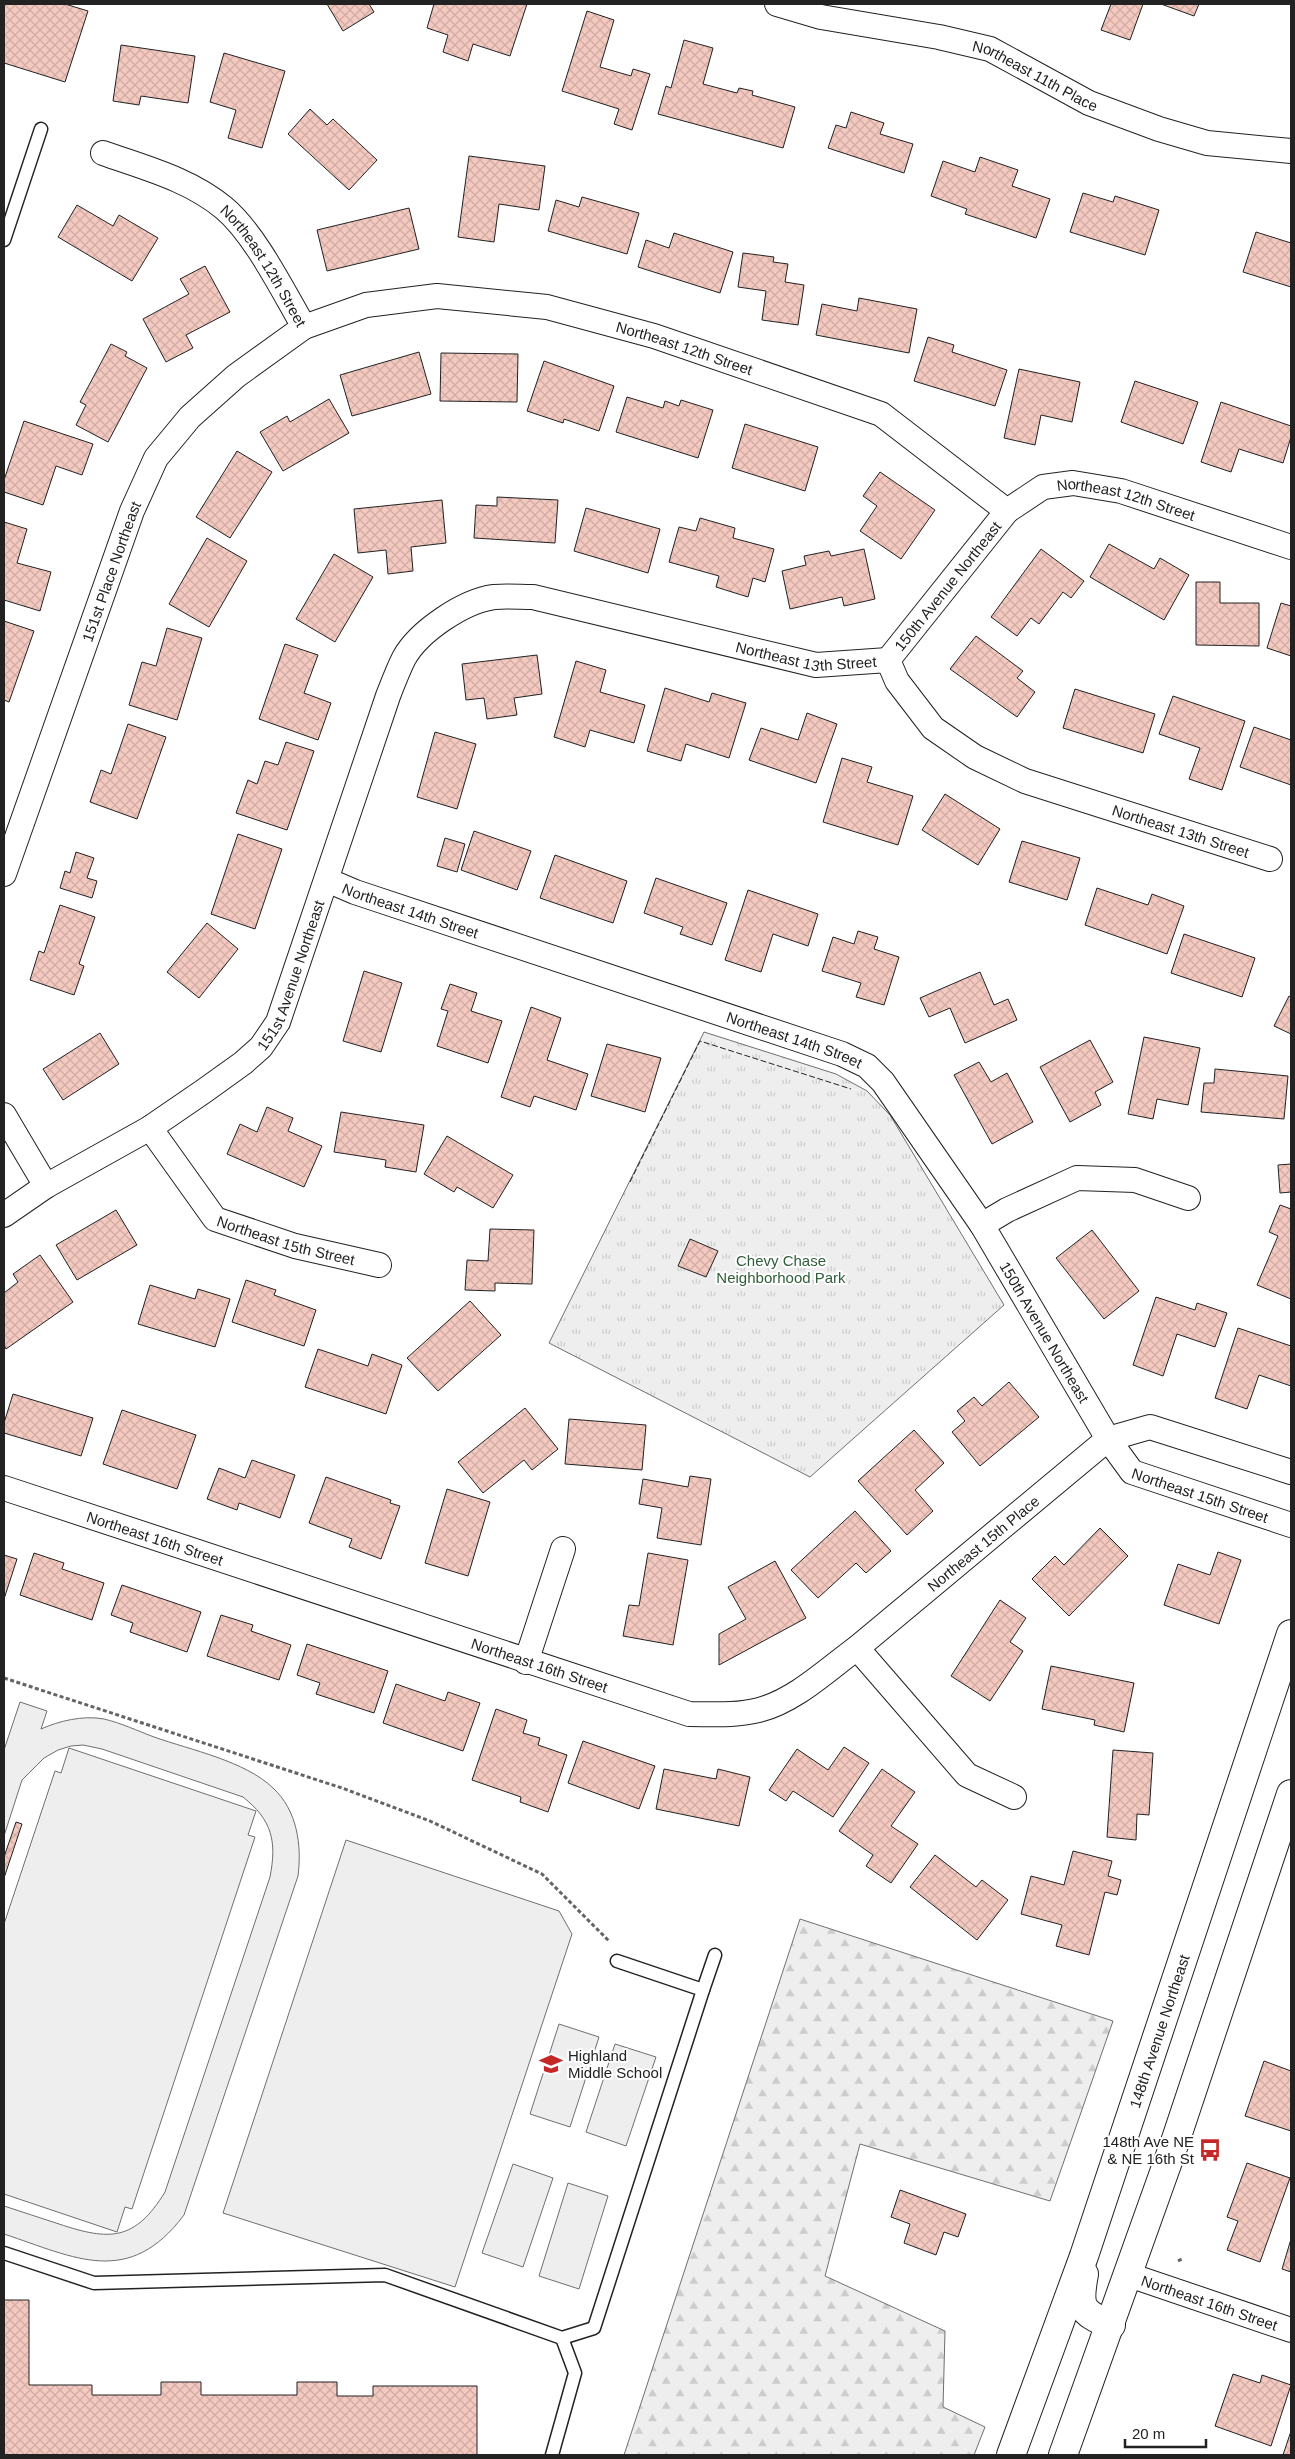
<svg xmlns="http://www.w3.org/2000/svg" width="1295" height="2459" viewBox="0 0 1295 2459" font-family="Helvetica,sans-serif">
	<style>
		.green { fill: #eee; stroke: #6f6f6f }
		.forest { fill: url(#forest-firs); stroke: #6f6f6f }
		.park { fill: url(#park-tufts); stroke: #6f6f6f }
		.building { fill: url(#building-cross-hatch); stroke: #222 }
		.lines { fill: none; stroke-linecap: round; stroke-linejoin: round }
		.service-casing { stroke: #222; stroke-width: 15 }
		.minor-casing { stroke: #222; stroke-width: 26 }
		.primary-casing { stroke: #222; stroke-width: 30 }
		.path { stroke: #646464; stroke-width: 3; stroke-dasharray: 4 2.5; stroke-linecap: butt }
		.service { stroke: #fff; stroke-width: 12 }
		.minor { stroke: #fff; stroke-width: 24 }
		.primary { stroke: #fff; stroke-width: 28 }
		.fence { stroke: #222; stroke-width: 1; stroke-dasharray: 6 2.5; stroke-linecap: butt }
		.labels { text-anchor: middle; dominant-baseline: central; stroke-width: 4; stroke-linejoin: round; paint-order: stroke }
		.street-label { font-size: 15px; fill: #222; stroke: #fff }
		.park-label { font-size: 15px; fill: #2f5e38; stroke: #fff }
		.poi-label { font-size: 15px; fill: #222; stroke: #fff; text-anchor: start }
	</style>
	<defs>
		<pattern id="forest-firs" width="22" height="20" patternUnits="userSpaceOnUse" patternTransform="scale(1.25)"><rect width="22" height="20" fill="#eee"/><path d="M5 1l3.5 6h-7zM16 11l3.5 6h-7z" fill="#ccc"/></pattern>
		<pattern id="park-tufts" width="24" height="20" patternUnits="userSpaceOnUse" patternTransform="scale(1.25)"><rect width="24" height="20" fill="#eee"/><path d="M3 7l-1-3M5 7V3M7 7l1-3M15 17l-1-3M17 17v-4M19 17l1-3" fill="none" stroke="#ccc"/></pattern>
		<pattern id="building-cross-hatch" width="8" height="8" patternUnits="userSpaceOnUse" patternTransform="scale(1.25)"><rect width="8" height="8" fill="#f3c9c0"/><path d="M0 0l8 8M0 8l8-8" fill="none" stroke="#d0aca5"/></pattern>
	</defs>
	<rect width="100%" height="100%" fill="#fff"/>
	<!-- green -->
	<g class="green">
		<path d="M20,1702L47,1711L41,1729C59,1721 83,1715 104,1719C121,1723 138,1731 154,1737C191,1750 245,1761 273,1788C297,1810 302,1845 298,1876L184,2215C129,2288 76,2258 4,2234V2206C22,2212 41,2218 59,2224C110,2241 135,2241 165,2192L270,1877C277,1841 272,1820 243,1797L102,1749L83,1745L71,1746L58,1750L44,1758L22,1780L4,1836V1750Z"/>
		<path d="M69,1748L256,1811L248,1835L255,1837L132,2209L125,2207L117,2232L4,2194V1924L55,1771L61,1773Z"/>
		<path d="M346,1840L559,1911L572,1934L455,2287L223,2213Z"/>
		<path d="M559,2024L599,2037L570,2127L530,2114Z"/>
		<path d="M615,2044L656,2057L626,2146L586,2132Z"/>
		<path d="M513,2164L553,2178L523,2267L482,2253Z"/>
		<path d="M568,2183L608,2196L579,2289L539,2276Z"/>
	</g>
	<!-- forest -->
	<path class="forest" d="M800,1919L1113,2021L1050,2201L860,2144L825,2276L945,2331L943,2407L985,2427L974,2455H624Z"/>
	<!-- park -->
	<path class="park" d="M704,1032L836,1074L867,1091L890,1115L1004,1305L810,1477L549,1343Z"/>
	<!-- building -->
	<g class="building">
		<path d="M4,4H65L88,11L65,82L4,63Z"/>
		<path d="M327,4H369L374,12L343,31Z"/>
		<path d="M434,4H527L510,56L473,44L468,61L443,52L448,35L427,28Z"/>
		<path d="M1111,4H1143L1130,40L1101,30Z"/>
		<path d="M1161,4H1199L1194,16Z"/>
		<path d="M587,11L614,20L600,67L631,76L633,69L650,74L632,130L614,124L619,109L562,91Z"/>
		<path d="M684,40L713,48L703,84L737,93L739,88L753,91L752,95L795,107L783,148L658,114L666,86L671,88Z"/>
		<path d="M121,45L195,56L188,103L141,96L139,105L113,101Z"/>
		<path d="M224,53L285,71L262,148L228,138L236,110L210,102Z"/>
		<path d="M310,109L327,125L333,119L377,160L349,190L288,134Z"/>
		<path d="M851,112L884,123L880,134L913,144L904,173L828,148L836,125L846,128Z"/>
		<path d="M469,156L545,166L539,210L499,204L494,242L458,237Z"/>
		<path d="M980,157L1018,170L1012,186L1050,199L1036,238L965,214L967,209L931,196L943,161L975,172Z"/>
		<path d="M1083,193L1113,202L1115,196L1159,210L1145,255L1070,232Z"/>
		<path d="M582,197L639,213L627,254L548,231L556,200L579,207Z"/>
		<path d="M77,205L113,226L119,215L158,238L132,281L58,237Z"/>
		<path d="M409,208L419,249L327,271L317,230Z"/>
		<path d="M1256,232L1291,243V287L1243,272Z"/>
		<path d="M674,233L733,252L720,293L638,267L646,240L669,248Z"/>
		<path d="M743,253L774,257L773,262L788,264L785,282L804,285L798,325L762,320L766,291L738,287Z"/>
		<path d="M205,266L230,312L186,335L193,348L166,362L143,319L189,294L180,279Z"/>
		<path d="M859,298L917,309L909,353L816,335L822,304L857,311Z"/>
		<path d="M928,337L954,345L952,352L1007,370L995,406L914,381Z"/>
		<path d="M111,344L127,352L125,356L147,368L108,442L76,425L86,405L80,402Z"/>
		<path d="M419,352L431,394L352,416L340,375Z"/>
		<path d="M441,353L518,354L517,402L440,401Z"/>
		<path d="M544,361L614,386L599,431L564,419L563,423L527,411Z"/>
		<path d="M1019,369L1080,382L1072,422L1041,415L1035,445L1004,438Z"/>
		<path d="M1135,381L1198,402L1183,444L1121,422Z"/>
		<path d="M627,397L663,408L665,401L679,406L681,400L713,410L698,458L616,432Z"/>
		<path d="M329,399L349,433L283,471L260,432L287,416L290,422Z"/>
		<path d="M1221,402L1291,426V437L1283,463L1239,449L1231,472L1201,462Z"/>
		<path d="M24,421L93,444L82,475L56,466L43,505L4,492V480Z"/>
		<path d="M745,424L818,447L805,491L732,468Z"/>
		<path d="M237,451L272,472L230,538L196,517Z"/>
		<path d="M880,472L935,510L901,559L860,531L877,506L863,496Z"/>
		<path d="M497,497L558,500L555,543L474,538L476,505L497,506Z"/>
		<path d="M442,500L446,543L411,547L413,571L388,574L386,550L358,553L354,509Z"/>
		<path d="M586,508L660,529L648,573L574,551Z"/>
		<path d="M700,518L735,528L733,538L774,549L765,582L753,578L748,597L716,587L719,576L669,562L679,527L696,531Z"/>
		<path d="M4,522L27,529L17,563L51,572L40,611L4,600Z"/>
		<path d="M207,538L247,561L209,627L169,604Z"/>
		<path d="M1109,544L1154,569L1160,558L1189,575L1164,620L1090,577Z"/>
		<path d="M864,549L875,599L844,606L842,597L790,609L782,571L806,565L804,556L829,551L831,556Z"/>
		<path d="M1041,549L1084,581L1071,598L1063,592L1039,624L1031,618L1017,636L991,617Z"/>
		<path d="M334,554L373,577L335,642L296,619Z"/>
		<path d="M1196,582H1220V603H1259V646L1196,645Z"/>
		<path d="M1281,603L1291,606V656L1267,648Z"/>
		<path d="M4,621L34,631L9,702L4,700Z"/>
		<path d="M167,628L202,638L177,720L129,705L142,662L156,666Z"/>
		<path d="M976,636L1023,671L1017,678L1035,692L1017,717L950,669Z"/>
		<path d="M285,644L318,655L304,693L331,703L318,740L259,719Z"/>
		<path d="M537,655L542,694L514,698L517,715L487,719L484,698L466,700L462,664Z"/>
		<path d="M576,661L606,670L600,692L645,705L634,743L590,730L585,747L554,737Z"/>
		<path d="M665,688L709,702L712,693L746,703L729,758L686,744L681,761L647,751Z"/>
		<path d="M1075,689L1155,714L1143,753L1063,728Z"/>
		<path d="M1173,696L1245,721L1222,790L1189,779L1200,748L1159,734Z"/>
		<path d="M807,713L837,724L816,783L749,760L761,728L798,740Z"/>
		<path d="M128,724L166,737L137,819L90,802L101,770L111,774Z"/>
		<path d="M1254,727L1291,740V785L1240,767Z"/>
		<path d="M435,732L476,744L457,809L417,797Z"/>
		<path d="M286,742L314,751L287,830L236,813L248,780L257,784L265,761L278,765Z"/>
		<path d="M842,758L872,767L867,782L913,796L898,845L823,822Z"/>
		<path d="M945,794L1000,829L978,865L922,830Z"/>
		<path d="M474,831L531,851L517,890L461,870Z"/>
		<path d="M238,834L282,849L255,929L211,914Z"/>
		<path d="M445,838L465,844L457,872L437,866Z"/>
		<path d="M1022,841L1080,858L1067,900L1009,882Z"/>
		<path d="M76,852L94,858L87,878L97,881L92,898L60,888L65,871L70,873Z"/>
		<path d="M555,855L627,881L613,923L540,898Z"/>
		<path d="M656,878L727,903L712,945L680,934L683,927L644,913Z"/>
		<path d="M1097,888L1148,905L1152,894L1184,906L1167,954L1085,925Z"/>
		<path d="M748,890L818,914L808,946L773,934L761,972L725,960Z"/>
		<path d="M60,905L95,917L79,964L84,966L74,995L30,980L39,951L44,953Z"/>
		<path d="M207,923L238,949L199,998L167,972Z"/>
		<path d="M858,931L878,937L874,949L899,957L884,1005L856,997L861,983L822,971L833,937L854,944Z"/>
		<path d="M1184,934L1255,958L1242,997L1171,973Z"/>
		<path d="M364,971L402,983L381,1052L343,1041Z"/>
		<path d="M980,972L994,1005L1008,999L1017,1020L965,1043L950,1008L929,1017L920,998Z"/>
		<path d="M450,984L477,993L471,1011L502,1021L488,1063L437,1046L448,1011L441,1009Z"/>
		<path d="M1289,996L1291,997V1034L1274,1026Z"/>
		<path d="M531,1007L561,1018L547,1060L588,1074L576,1110L534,1096L530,1107L501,1097Z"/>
		<path d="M100,1033L119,1064L63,1100L43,1069Z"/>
		<path d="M1144,1037L1200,1048L1188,1105L1157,1099L1153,1119L1128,1114Z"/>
		<path d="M1090,1040L1113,1082L1095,1092L1101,1105L1070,1122L1040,1067Z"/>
		<path d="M607,1044L661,1058L645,1112L591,1096Z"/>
		<path d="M979,1062L991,1082L1007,1073L1033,1122L992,1144L954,1075Z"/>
		<path d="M1215,1069L1288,1076L1284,1119L1201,1112L1204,1083H1214Z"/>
		<path d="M267,1107L293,1118L288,1131L322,1146L304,1187L227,1154L240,1124L257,1132Z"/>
		<path d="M341,1112L424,1125L416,1172L385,1167L386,1160L334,1152Z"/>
		<path d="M447,1136L513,1175L493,1208L457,1187L454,1192L424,1174Z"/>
		<path d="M1291,1164V1192L1280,1193L1278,1165Z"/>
		<path d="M1280,1205L1291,1209V1299L1257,1285L1278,1236L1269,1232Z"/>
		<path d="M116,1210L137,1245L77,1280L56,1245Z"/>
		<path d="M490,1229L534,1230L532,1284L495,1283V1291L465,1290L467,1260L488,1261Z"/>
		<path d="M1092,1230L1139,1291L1104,1319L1056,1258Z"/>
		<path d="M690,1239L718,1251L706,1277L678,1266Z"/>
		<path d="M40,1255L73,1302L6,1349L4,1345V1293L18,1282L13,1274Z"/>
		<path d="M246,1280L276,1290L274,1295L316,1310L304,1346L232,1322Z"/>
		<path d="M150,1285L195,1299L198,1289L230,1299L215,1347L138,1324Z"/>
		<path d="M1156,1297L1195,1310L1197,1303L1227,1313L1215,1347L1177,1334L1163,1376L1133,1365Z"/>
		<path d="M470,1301L501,1335L438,1391L407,1358Z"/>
		<path d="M1238,1328L1291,1346V1386L1259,1375L1247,1409L1215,1398Z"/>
		<path d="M318,1349L368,1366L372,1354L402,1365L386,1414L305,1387Z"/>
		<path d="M1009,1382L1039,1417L980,1466L952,1432L965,1421L957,1411L974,1397L982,1406Z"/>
		<path d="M13,1394L93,1418L81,1456L4,1433V1423Z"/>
		<path d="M525,1408L558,1449L532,1470L524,1460L483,1493L458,1462Z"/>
		<path d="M122,1410L196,1435L177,1489L103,1464Z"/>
		<path d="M569,1419L646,1425L642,1470L565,1464Z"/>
		<path d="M914,1430L944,1463L915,1490L933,1511L907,1535L858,1481Z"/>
		<path d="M252,1460L295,1475L280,1518L239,1503L237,1510L207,1499L219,1468L245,1478Z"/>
		<path d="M690,1476L711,1479L701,1545L657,1538L662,1508L639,1504L643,1479L688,1487Z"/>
		<path d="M326,1477L391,1500L390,1503L400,1506L381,1559L349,1547L352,1539L309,1523Z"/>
		<path d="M447,1489L490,1502L468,1576L425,1563Z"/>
		<path d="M855,1511L891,1551L866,1573L856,1563L818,1598L791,1570Z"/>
		<path d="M1100,1528L1128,1556L1069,1616L1032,1579L1055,1556L1064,1565Z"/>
		<path d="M1218,1552L1241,1560L1219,1624L1164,1605L1178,1564L1210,1575Z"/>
		<path d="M34,1553L64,1563L62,1569L104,1583L92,1620L20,1595Z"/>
		<path d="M648,1553L688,1560L673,1645L623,1636L629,1605L639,1606Z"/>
		<path d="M4,1555L17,1559L4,1599Z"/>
		<path d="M775,1561L806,1618L719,1665V1634L746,1619L728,1587Z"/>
		<path d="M122,1585L201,1612L187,1652L130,1632L133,1623L111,1615Z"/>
		<path d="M1000,1600L1026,1618L1010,1642L1023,1651L990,1701L951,1676Z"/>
		<path d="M221,1615L253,1625L251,1631L291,1645L279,1680L207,1656Z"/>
		<path d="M307,1644L388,1671L374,1713L316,1694L320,1683L297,1675Z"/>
		<path d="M1051,1666L1134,1683L1124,1732L1094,1725L1095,1720L1042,1709Z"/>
		<path d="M396,1684L445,1701L448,1692L480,1703L463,1751L383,1723Z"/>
		<path d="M496,1709L527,1720L523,1733L540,1738L538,1745L567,1755L548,1812L520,1802L521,1797L472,1780Z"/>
		<path d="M583,1741L655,1766L639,1809L568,1783Z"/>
		<path d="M844,1747L869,1763L833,1817L793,1791L786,1801L769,1790L797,1749L828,1770Z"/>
		<path d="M1113,1750L1153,1753L1149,1815L1137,1814L1136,1840L1107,1837Z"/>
		<path d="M664,1769L716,1779L718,1769L750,1777L739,1826L656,1809Z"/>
		<path d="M882,1769L915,1792L891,1826L918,1844L891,1883L866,1866L873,1855L839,1831Z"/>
		<path d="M16,1822L22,1824L4,1878V1857Z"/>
		<path d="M1073,1851L1112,1861L1108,1876L1121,1880L1117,1895L1105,1892L1089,1955L1056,1946L1062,1925L1021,1914L1031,1876L1064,1885Z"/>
		<path d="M935,1855L976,1887L982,1880L1008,1900L977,1940L910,1887Z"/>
		<path d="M1264,2061L1291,2071V2131L1245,2116Z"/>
		<path d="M1247,2163L1290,2178L1260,2262L1227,2250L1238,2221L1227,2217Z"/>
		<path d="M900,2190L966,2214L958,2237L944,2232L936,2255L904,2243L910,2224L891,2217Z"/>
		<path d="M1291,2239V2272L1282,2269Z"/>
		<path d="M4,2300H29V2385H92V2395H161V2382H201V2395H297V2382H337V2396H373V2386H477V2455H4Z"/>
		<path d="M1233,2374L1260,2383L1262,2375L1291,2385L1271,2446L1215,2426Z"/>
		<path d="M1291,2431V2455H1283Z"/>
	</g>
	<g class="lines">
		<defs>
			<g id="service">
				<path d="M4,240L41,129"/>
				<path d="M703,1990L715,1955"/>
				<path d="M4,2253L94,2283L385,2275L562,2338L594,2328L703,1990L617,1961"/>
				<path d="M552,2455L575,2373L562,2338"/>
			</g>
			<g id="minor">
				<path id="s1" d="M777,4L821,17L939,37L990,49L1089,103L1159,129L1207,143L1291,151"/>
				<path id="s2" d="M103,153C145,168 189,179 224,208C255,234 283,291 304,327L366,305L437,296L547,307L654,336L881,414L1007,511L1043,487L1073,483L1121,491L1291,547"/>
				<path id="s3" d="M888,660L1007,511"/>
				<path id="s4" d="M4,874L132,511L156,458L190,417L236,376L304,327"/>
				<path id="s5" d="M327,880L355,892L842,1054L867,1066L883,1082L982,1225L1007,1210L1077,1178L1135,1180L1188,1198"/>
				<path d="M4,1115L46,1186"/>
				<path id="s6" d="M150,1128L215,1219L295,1246L379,1265"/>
				<path id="s7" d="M4,1215L46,1186L150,1128L204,1091L243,1063L261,1047L278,1022L388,696C393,683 398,670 404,658C419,631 464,601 494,597C507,596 520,597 533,597L816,665L888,660L897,681L933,728L975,757L1025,781L1270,859"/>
				<path id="s8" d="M982,1225L1108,1439L1132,1472L1291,1525"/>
				<path id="s9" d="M4,1488L689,1714C712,1714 736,1716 759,1710C795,1701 828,1669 857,1648L967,1775L1014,1797"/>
				<path id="s10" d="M857,1648L1108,1439L1150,1427L1291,1472"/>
				<path d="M526,1662L563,1549"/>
				<path id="s11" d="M1129,2275L1291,2330"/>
			</g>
			<g id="primary">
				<path d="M1084,2274C1078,2307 1080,2312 1111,2325"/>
				<path id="s12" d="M1011,2455L1084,2256L1291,1634"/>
				<path d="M1063,2455L1176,2139L1291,1794"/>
			</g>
		</defs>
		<!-- service casing -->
		<use href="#service" class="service-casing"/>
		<!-- minor casing -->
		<use href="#minor" class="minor-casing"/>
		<!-- primary casing -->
		<use href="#primary" class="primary-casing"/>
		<!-- path -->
		<g class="path">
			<path d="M4,1678L342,1788L430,1821L542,1874L610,1942"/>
			<path d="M1178,2261L1182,2259"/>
		</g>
		<!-- service -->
		<use href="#service" class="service"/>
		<!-- minor -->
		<use href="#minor" class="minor"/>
		<!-- primary -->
		<use href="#primary" class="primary"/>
		<!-- fence -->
		<path class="fence" d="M630,1182L700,1041L851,1089"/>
	</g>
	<!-- icons -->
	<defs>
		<symbol id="school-bare" viewBox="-9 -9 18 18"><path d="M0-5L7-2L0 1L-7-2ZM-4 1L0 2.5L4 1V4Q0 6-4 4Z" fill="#c62828" stroke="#fff" stroke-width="2.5" paint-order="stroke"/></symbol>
		<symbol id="bus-bare" viewBox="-9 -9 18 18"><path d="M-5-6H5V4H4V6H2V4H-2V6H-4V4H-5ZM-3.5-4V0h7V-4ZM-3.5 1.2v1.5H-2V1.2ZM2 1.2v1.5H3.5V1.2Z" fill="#c62828" stroke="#fff" stroke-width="2.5" paint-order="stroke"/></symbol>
	</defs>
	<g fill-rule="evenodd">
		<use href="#school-bare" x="535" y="2048" width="32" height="32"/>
		<use href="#bus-bare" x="1194" y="2134" width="32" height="32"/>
	</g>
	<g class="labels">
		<!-- street labels -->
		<g class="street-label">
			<text stroke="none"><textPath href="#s1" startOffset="270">Northeast 11th Place</textPath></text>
			<text stroke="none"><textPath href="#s2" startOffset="204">Northeast 12th Street</textPath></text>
			<text stroke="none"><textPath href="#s2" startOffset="669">Northeast 12th Street</textPath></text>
			<text stroke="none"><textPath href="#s2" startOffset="1164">Northeast 12th Street</textPath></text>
			<text stroke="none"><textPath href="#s4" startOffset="321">151st Place Northeast</textPath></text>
			<text stroke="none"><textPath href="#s3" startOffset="95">150th Avenue Northeast</textPath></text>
			<text stroke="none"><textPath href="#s7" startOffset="1154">Northeast 13th Street</textPath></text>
			<text stroke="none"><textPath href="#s7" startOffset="1589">Northeast 13th Street</textPath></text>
			<text stroke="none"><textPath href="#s5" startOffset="89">Northeast 14th Street</textPath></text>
			<text stroke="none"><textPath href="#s7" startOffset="386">151st Avenue Northeast</textPath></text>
			<text stroke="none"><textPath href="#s5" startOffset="494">Northeast 14th Street</textPath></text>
			<text stroke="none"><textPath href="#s6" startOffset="186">Northeast 15th Street</textPath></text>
			<text stroke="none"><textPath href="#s8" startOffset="124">150th Avenue Northeast</textPath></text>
			<text stroke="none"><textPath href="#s8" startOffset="361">Northeast 15th Street</textPath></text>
			<text stroke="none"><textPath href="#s9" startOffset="159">Northeast 16th Street</textPath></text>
			<text stroke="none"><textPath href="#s10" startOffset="164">Northeast 15th Place</textPath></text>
			<text stroke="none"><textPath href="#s9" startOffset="564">Northeast 16th Street</textPath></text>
			<text stroke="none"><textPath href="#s12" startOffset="449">148th Avenue Northeast</textPath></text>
			<text stroke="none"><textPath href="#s11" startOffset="85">Northeast 16th Street</textPath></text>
		</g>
		<!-- park labels -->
		<g class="park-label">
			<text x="781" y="1260">Chevy Chase<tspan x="781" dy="17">Neighborhood Park</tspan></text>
		</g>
		<!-- poi labels -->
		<g class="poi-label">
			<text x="568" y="2055">Highland<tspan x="568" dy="17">Middle School</tspan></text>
			<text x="1194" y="2141" text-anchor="end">148th Ave NE<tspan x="1194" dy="17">&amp; NE 16th St</tspan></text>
		</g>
	</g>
	<!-- border -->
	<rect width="1295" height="2459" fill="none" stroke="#222222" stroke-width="10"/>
	<!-- scale -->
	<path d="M1125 2439v8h81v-8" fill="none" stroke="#222222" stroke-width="2.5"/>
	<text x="1132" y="2439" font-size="15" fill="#222222" stroke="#ffffff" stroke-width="4" paint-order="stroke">20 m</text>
</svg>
